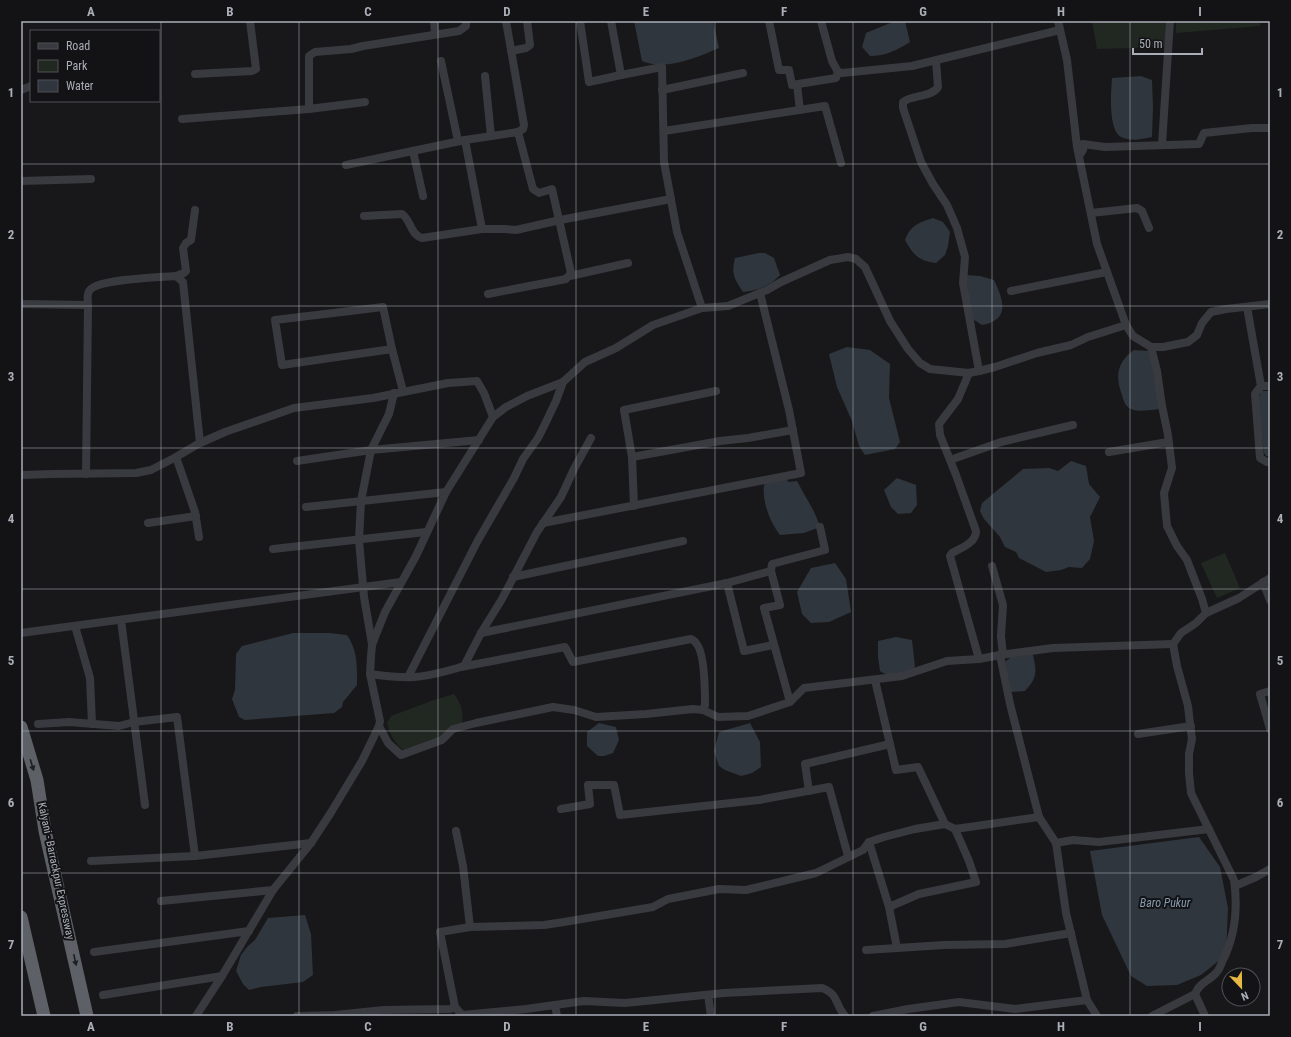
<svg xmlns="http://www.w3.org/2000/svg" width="1291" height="1037" viewBox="0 0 1291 1037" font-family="'Roboto Condensed',sans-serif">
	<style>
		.green { fill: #202821 }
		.water { fill: #2f363d }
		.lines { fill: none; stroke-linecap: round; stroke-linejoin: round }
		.minor { stroke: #393a3f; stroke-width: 8 }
		.trunk { stroke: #5d6066; stroke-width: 13 }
		.oneway { fill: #1e1f21 }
		.grid { fill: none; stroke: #abaeb9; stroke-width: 1; stroke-opacity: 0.55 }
		.labels { text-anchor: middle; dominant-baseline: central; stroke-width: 4; stroke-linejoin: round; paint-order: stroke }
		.street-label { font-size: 11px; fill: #abaeb9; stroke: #131315 }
		.water-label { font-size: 12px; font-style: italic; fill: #849ab1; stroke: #131315 }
		.neatline { fill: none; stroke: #abaeb9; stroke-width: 1.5 }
		.grid-label { font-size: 13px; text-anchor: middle; font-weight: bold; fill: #abaeb9 }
	</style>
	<rect width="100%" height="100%" fill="#18181a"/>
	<!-- green -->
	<g class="green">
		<path d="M1092,21H1166L1165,47L1097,49Z"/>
		<path d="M1176,21H1259L1260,26L1176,33Z"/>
		<path d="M1225,553L1240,588L1217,598L1201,563Z"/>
		<path d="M454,694C461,703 464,713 462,725L440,739L403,750C394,742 390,734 387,723L391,716L434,700Z"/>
	</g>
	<!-- water -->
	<g class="water">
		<path d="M634,21H713L719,48C696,58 666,71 642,61Z"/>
		<path d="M895,21H905L910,42C897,50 886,56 870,56L862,47L866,33Z"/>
		<path d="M1141,76L1152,80L1153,107L1152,137C1142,139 1131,142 1121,137C1108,130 1111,91 1112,78Z"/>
		<path d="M933,218L943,222L950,232L948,246L945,255L936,263C919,261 913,255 905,240C911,225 918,223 933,218Z"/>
		<path d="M759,253H765L774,258L780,275C770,286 757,291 743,292C734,278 731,274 735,258Z"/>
		<path d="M966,275L980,276L994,280C1004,301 1010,320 982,325L971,318Z"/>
		<path d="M847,347L870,350L890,364L889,398L900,442L895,449L865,455L859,446L852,421L837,387L829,354Z"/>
		<path d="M1134,350L1150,351L1160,409C1151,410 1137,413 1129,408C1125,405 1123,400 1122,395C1115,376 1117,362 1134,350Z"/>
		<path d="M1261,391H1270V456H1266L1264,453L1258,401Z"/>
		<path d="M1071,461L1086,466L1089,484L1100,497L1090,517L1094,541L1090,559L1082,568L1069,567L1061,570L1046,572L1019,558L1016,552L1005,547L1000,537L984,519L980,511L982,503L1023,469L1049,468L1058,471Z"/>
		<path d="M897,478L916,485L917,505L911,513L898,514L891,507L884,490Z"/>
		<path d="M786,479L789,482L797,481C805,497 815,510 820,527L804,533L780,535C770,522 762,502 764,485L771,481Z"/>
		<path d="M835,563L846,579L851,612L829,622L811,623L802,614L797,592L811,568Z"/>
		<path d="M293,633H330L347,635C358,651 357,667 357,685L343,702L342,707L334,713L245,720L239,717L232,699L235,690L236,654L242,646Z"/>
		<path d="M896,637L912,640L915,667C901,677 896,681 880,671L878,657V641Z"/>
		<path d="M1027,655H1033C1037,673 1037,678 1025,691L1011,692L1005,662L1011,657Z"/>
		<path d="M599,723L616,727L619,740L613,753L604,756H598L587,746V732Z"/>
		<path d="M750,723L760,742L761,767L752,773L741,776L725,770L719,766L714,751L719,732Z"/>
		<path d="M1199,837L1220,867L1228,908L1226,955L1201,975L1177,985L1147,986L1131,976L1102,915L1090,851Z"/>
		<path d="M305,915L311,934L313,975L303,982L261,987L249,990L243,984L236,971L241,955L248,946L255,940L268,918Z"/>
	</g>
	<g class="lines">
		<!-- minor -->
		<g class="minor">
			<path d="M434,21L435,34"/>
			<path d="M506,21L524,125L523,129L518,132"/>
			<path d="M580,21L589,82L621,75"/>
			<path d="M611,21L621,75L662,67L664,162L677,232L702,308"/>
			<path d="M769,21L779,70H789L792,85L836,78L838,72"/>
			<path d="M821,21L832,61L838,72L842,73L912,66L1060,30"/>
			<path d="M1058,21L1067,60L1077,147L1097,244L1126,325"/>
			<path d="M511,51L526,48L530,45L527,21"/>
			<path d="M441,61L458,141"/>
			<path d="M936,61L938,87C931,98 913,94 903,102V108L921,162L933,184L947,205L957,228L965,257L963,283L979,371"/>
			<path d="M195,74L252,71L256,69L250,21"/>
			<path d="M485,76L491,136"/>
			<path d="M797,85L800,110"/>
			<path d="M21,90L31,86"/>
			<path d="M662,90L743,73"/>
			<path d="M309,109L365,102"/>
			<path d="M182,119L309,109V56L315,52L351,49L363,46L459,31L466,26V21"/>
			<path d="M664,131L825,106L841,163"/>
			<path d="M1162,144L1170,21"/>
			<path d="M413,151L423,196"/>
			<path d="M1079,156L1083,150V144L1105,147L1199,144L1204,133L1252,128H1270"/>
			<path d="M346,165L465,140"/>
			<path d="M21,181L91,179"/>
			<path d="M1091,213L1137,208L1142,211L1149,228"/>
			<path d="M364,216L402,214C411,220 410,234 422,238L482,229H505L516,230L560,220L671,199"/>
			<path d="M482,229L465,140L518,132L533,189L539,193L552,189L571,273L566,279L488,294"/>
			<path d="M176,276L184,273L186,271L183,248L186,243L191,240L195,210"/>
			<path d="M570,276L628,263"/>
			<path d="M1011,291L1107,272"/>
			<path d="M21,304L88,305L86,474"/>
			<path d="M88,305C88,300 86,294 90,290C98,279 161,277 176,276L183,282L200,443"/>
			<path d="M1247,307L1261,386L1255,394L1260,458L1267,462H1270"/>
			<path d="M1151,347L1157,371L1162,406L1168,435L1172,468L1164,493L1167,526L1177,546L1187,560L1202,599L1206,613L1196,623L1181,633L1173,644L1177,666L1188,706L1190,724L1192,739L1189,754V773L1191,793L1234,880C1238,908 1235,937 1222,962C1221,965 1219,970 1216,973C1209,981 1199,983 1195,994L1205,1016"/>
			<path d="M392,349L282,365L275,320L383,307L392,349L403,391"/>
			<path d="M969,373L958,399L939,424L940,435L956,475L976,531C976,543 961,548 952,553L950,556L979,659"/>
			<path d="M1261,386H1270"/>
			<path d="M1109,452L1168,442"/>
			<path d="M176,457L195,512L199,537"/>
			<path d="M632,457L720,441L748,438L793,430"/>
			<path d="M950,460L1001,442L1073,425"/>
			<path d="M297,461L371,450L479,440"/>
			<path d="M21,475L52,474L136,473L151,470L176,457L198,444L225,432L294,408L373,398L448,383L477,381L484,393L493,417L506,407L527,396L563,382L585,362L616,348L653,325L702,308L728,306L767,290L781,282L830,260L848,257L856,259L865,267L890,321L908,349L920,363L930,369L969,373L979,371L995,367L1037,353L1071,345L1088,337L1126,325L1133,336L1151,347H1163L1188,342L1197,335L1202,323L1211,312L1226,309L1270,304"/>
			<path d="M634,506L632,457L624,410L716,391"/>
			<path d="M306,507L446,492"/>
			<path d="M148,523L196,516"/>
			<path d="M543,523L801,473L789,410L760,293"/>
			<path d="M273,549L426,532"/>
			<path d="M992,566L1003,605L1001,636L1003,655"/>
			<path d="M513,577L683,541"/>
			<path d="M1263,582L1270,600"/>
			<path d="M727,583L744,651L773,645"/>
			<path d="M1206,613L1239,598L1270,578"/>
			<path d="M121,620L145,805"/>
			<path d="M75,626L90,678L92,724"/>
			<path d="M21,633L401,582"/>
			<path d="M481,633L727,583L771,571"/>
			<path d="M372,644L364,597L359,540L361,501L371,450L389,414L394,393"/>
			<path d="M370,674C385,676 400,678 414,677C431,676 448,671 464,666L481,633L502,599L537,532L561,497L574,469L591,438"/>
			<path d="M408,677L477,542L514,478L523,459L538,438L546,422L556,401L563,382"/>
			<path d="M875,680L896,770L918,767L945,824"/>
			<path d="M1270,691L1260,694L1270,729"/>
			<path d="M790,702L764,608L780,605L771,571L772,564L825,550L820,527"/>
			<path d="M703,710L718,717L748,716L790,702L804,688L902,676L947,661L979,659L1000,655"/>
			<path d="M38,724L69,722L119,726L134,722L177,717L195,856"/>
			<path d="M379,726L388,743L401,755L442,740L453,729L476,723L553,707L574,710L596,717L646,714L693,709L703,710L705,705C705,692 705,652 696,643C695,641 693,640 691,639L573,662L565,647L461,667"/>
			<path d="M1138,734L1191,726"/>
			<path d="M809,791L805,764L890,744"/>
			<path d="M561,809L590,804L588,785H614L620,815L759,800L829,787L848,856"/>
			<path d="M869,842L889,907L919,894L976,882L969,861L955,829"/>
			<path d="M1056,843L1073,840L1099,842L1209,829"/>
			<path d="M91,861L195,856L311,843"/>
			<path d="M1235,886L1256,877L1270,869"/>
			<path d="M161,901L273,890"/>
			<path d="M889,907L897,948"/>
			<path d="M470,927L544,925L564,922L653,907L668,899L719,889L746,890L816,873L863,850L869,842L884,837L915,829L945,824L955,829L1039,817"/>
			<path d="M866,950L944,945L1005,944L1071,933"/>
			<path d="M94,952L249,931"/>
			<path d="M103,995L222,976"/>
			<path d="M708,995L711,1016"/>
			<path d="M1087,1000L1066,913L1056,843L1039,817L1010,704L1000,655L1053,648L1173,644"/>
			<path d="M555,1005L557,1016"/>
			<path d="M455,1007L462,1015L526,1009L584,1001L625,1003L724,993L822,988C840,995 834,1004 845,1016"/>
			<path d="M196,1016L222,976L273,890L311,843L330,814L362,761L379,726L380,721L370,674L371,656L372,645L375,637L385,612L416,556L446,492L493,417"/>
			<path d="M297,1016L335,1015L384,1010L450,1009L455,1007L440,932L470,927L463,866L456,831"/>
			<path d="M873,1016L908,1009L959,1002L1015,1009L1087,1000L1097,1016"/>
			<path d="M1152,1016L1195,994"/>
		</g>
		<!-- trunk -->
		<g class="trunk">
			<path d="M21,727L37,780L45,831L87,1016"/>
			<path d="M21,917L44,1016"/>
		</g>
	</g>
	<!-- one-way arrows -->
	<defs><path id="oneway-solid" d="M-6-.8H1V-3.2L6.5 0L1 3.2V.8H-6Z"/></defs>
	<g class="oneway">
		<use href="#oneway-solid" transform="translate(32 765) rotate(73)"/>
		<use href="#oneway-solid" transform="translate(75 960) rotate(78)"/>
	</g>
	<!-- grid -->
	<path class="grid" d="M161,21V1016M299,21V1016M438,21V1016M576,21V1016M715,21V1016M853,21V1016M992,21V1016M1130,21V1016M21,164H1270M21,306H1270M21,448H1270M21,589H1270M21,731H1270M21,873H1270"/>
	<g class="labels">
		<!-- street labels -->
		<g class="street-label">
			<text transform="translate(56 871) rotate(78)">Kalyani - Barrackpur Expressway</text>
		</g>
		<!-- water labels -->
		<g class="water-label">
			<text x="1165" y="903">Baro Pukur</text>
		</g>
	</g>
	<!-- border -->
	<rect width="1291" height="1037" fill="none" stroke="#131315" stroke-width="44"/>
	<!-- legend -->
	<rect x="30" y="30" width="130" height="72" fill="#131315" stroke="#505157"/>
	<rect x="38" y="43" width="20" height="6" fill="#393a3f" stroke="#505157"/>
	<text x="66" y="50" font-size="12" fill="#abaeb9">Road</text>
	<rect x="38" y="60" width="20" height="12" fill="#202821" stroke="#505157"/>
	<text x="66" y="70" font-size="12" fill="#abaeb9">Park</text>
	<rect x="38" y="80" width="20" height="12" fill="#2f363d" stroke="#505157"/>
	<text x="66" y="90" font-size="12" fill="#abaeb9">Water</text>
	<!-- north arrow -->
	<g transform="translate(1241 987) rotate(158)"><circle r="19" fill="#131315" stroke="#505157"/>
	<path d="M0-3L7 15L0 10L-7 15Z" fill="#e7b843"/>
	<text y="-6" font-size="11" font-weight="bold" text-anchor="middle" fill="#abaeb9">N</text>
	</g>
	<!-- scale -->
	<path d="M1133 48v6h69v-6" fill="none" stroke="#abaeb9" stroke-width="2"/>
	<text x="1139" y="48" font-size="12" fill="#abaeb9" stroke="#131315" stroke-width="3" paint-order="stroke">50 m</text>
	<rect x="22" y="22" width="1247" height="993" class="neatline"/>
	<g class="grid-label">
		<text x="91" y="16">A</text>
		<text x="230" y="16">B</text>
		<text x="368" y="16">C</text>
		<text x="507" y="16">D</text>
		<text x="646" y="16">E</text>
		<text x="784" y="16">F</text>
		<text x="923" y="16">G</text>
		<text x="1061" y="16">H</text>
		<text x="1200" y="16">I</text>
		<text x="11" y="97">1</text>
		<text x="1280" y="97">1</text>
		<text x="11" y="239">2</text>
		<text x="1280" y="239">2</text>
		<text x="11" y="381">3</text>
		<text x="1280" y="381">3</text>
		<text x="11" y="523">4</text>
		<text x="1280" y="523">4</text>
		<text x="11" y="665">5</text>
		<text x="1280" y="665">5</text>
		<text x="11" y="807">6</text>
		<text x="1280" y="807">6</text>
		<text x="11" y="949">7</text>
		<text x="1280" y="949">7</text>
		<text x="91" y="1031">A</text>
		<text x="230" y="1031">B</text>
		<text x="368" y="1031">C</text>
		<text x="507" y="1031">D</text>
		<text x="646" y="1031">E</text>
		<text x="784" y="1031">F</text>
		<text x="923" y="1031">G</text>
		<text x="1061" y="1031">H</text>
		<text x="1200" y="1031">I</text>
	</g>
</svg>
